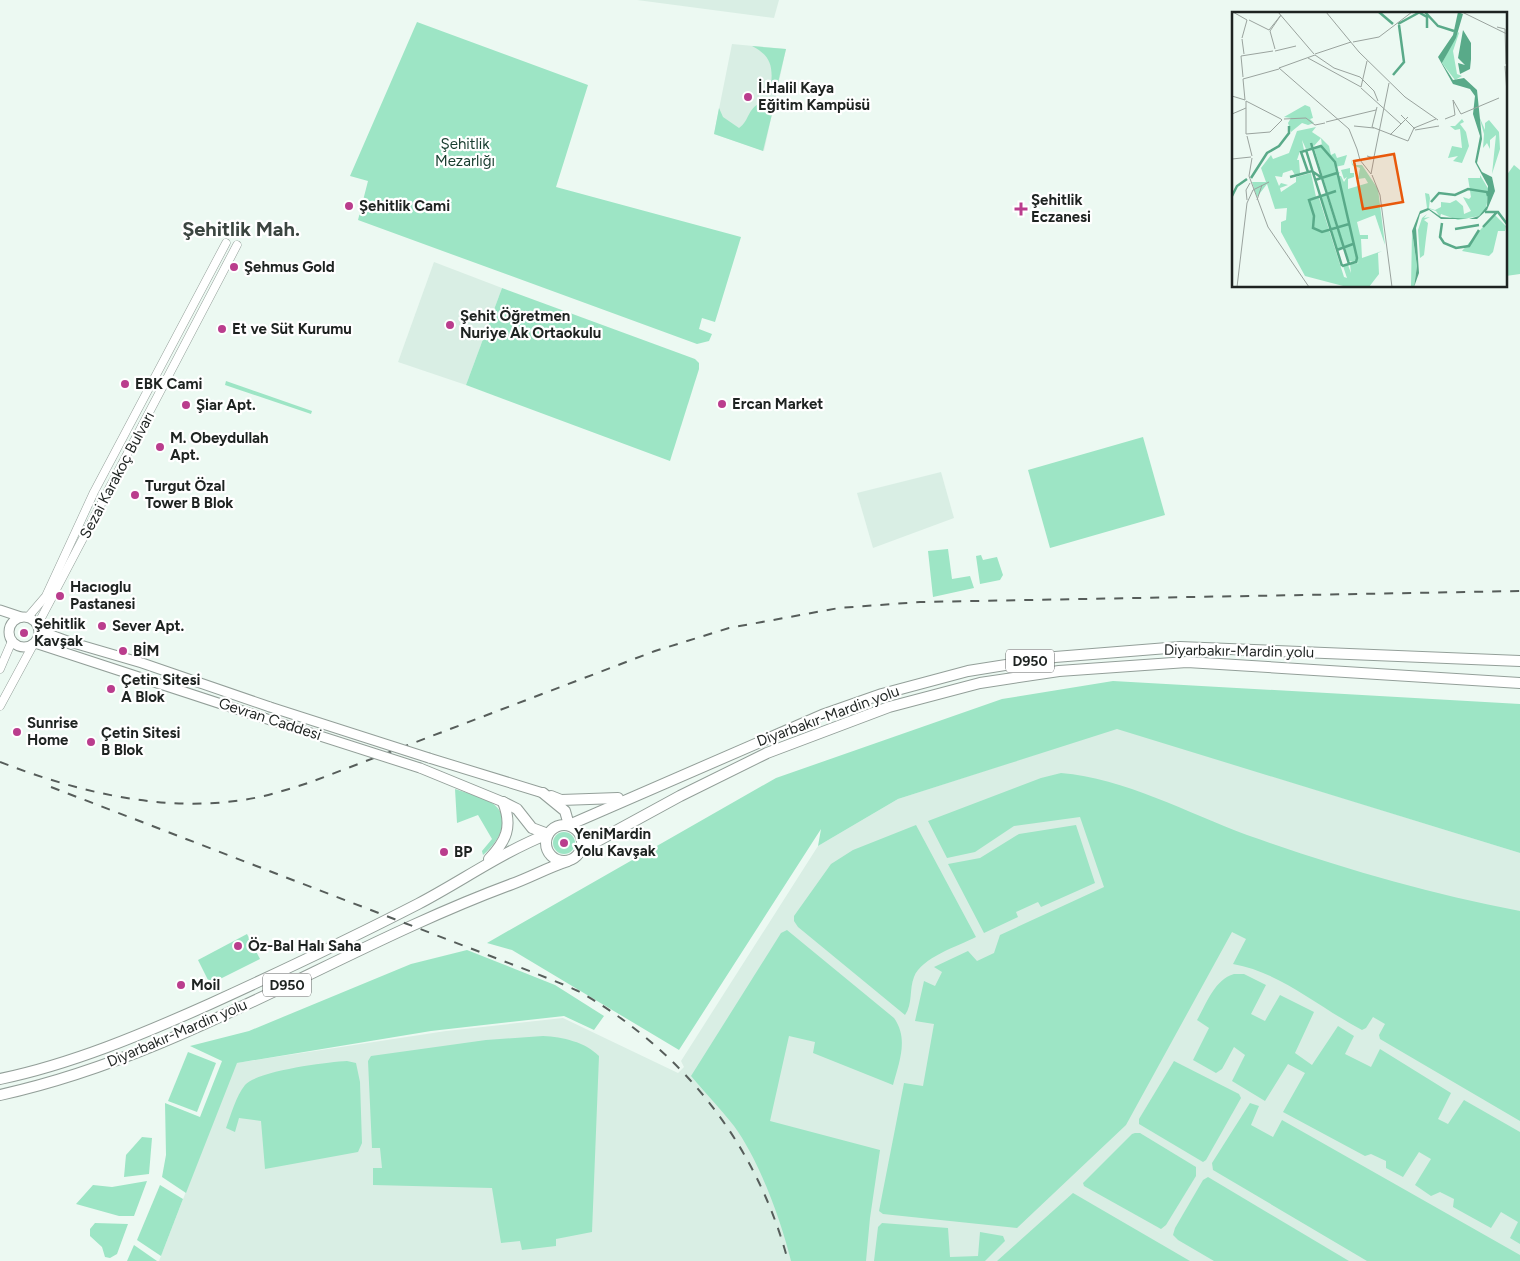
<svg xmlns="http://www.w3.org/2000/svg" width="1520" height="1261" viewBox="0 0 1520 1261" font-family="Figtree,sans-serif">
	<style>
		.built { fill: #d9eee4 }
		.green { fill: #9de5c5 }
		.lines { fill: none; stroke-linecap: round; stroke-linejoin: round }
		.secondary-casing { stroke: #939f99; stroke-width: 9 }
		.primary-casing { stroke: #939f99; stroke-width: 11 }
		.highway-casing { stroke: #939f99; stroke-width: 12 }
		.secondary { stroke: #fff; stroke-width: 8 }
		.primary { stroke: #fff; stroke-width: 9 }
		.highway { stroke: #fff; stroke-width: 10 }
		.rail { stroke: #565d5a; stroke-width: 2; stroke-dasharray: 9 9; stroke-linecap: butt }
		.primary-bridge-casing { stroke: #939f99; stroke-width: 11; stroke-linecap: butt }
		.primary-bridge { stroke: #fff; stroke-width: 9 }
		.poi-dot { fill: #ba3d8d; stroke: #fff; stroke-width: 2 }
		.labels { text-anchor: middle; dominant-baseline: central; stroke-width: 4.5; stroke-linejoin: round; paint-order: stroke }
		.shield { fill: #fff; stroke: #626564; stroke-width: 1 }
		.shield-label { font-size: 14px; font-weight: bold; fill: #1e2321 }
		.poi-label { font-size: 15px; font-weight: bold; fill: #1e2321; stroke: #fff; text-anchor: start }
		.park-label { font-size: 15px; fill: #183d2f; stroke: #fff }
		.street-label { font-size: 15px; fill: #1e2321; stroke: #fff }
		.district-label { font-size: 20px; font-weight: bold; fill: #3b4540; stroke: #fff }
		.inset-river { fill: none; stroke: #59aa89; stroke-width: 2.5 }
		.inset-road { fill: none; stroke: #9aa39e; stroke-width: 1 }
		.view { fill: #e8590c; fill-opacity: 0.15; stroke: #e8590c; stroke-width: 2.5 }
		.inset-edge { fill: none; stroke: #1e2321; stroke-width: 2.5 }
	</style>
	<rect width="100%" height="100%" fill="#ecf9f2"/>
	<!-- built -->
	<g class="built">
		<path d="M637,0H779L774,18Z"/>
		<path d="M732,44L786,49L764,151L714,134Z"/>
		<path d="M434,262L502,288L466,385L398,362Z"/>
		<path d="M941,472L954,518L873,548L857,493Z"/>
		<path d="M1117,728L1520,853V1261H159L236,1063L446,1031L563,1018L678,1073L684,1067L681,1061L818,846L898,799Z"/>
	</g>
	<!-- green -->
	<g class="green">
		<path d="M417,22L588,85L556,187L741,237L715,322L702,318L699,329L712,334L709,341L697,344L358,220L368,181L350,176Z"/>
		<path d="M752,46L786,49L777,87L771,86C773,66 771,56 752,46Z"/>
		<path d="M764,102L774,106L763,151L714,134L719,108L723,117L739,128C750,121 747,106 764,102Z"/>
		<path d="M1514,165L1520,170V274L1506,276V176Z"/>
		<path d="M502,288L695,359L699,363V369L670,461L466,385Z"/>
		<path d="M226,381L312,411L311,414L225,385Z"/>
		<path d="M1143,437L1165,515L1050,548L1028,470Z"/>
		<path d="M948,549L952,579L970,576L974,588L933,597L928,551Z"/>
		<path d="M981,555L983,560L997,557L1003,575L1000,580L980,584L976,556Z"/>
		<path d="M1113,681L1520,704V853L1117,729L898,799L818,846L821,829L679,1050L512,950L487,943L776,778L1002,699Z"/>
		<path d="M1061,773C1124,778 1188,813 1247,835C1338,867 1426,893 1520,911V1121L1380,1039L1379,1035L1385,1024L1373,1017L1366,1028L1362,1030C1320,1008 1280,972 1233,964L1246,939L1232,932L1126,1125L1017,1228L883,1214L879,1211L904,1083L923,1086L934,1024L915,1021L924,981L935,986L942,972L934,967L968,951L977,961L994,953L1000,935L1104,887L1080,817L1014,826L975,852L947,858L928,821L1041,778Z"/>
		<path d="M455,789C467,793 481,797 492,803C514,818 498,842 483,855L482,851L492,839L478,815L457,823Z"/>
		<path d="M916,825L976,937C958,946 921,958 914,977C909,989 913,1004 905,1015L798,927L794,921V916L831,864L853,850Z"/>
		<path d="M1076,825L1095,883L1041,907L1038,902L1016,912L1018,917L984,933L948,864L980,858L1019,834Z"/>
		<circle cx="564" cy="843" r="11"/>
		<path d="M787,930L894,1018C909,1039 899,1062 893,1085L813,1053L815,1042L789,1036L770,1121L880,1150L870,1218L866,1261H791C781,1220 759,1160 734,1126C721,1109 705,1093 691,1076L781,933Z"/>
		<path d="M247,934L260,959L210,984L198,960Z"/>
		<path d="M467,950L555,985L604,1016L594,1030L564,1016L431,1031L237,1063L186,1193L162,1177L166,1155L165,1103L200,1117L222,1061L190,1046L249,1031L411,964Z"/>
		<path d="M1234,974H1244L1266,985L1251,1014L1265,1021L1280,995L1314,1012L1295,1053L1312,1065L1338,1026L1354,1036L1345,1054L1371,1067L1380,1049L1451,1093L1438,1119L1448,1124L1464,1100L1520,1132V1244L1510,1238L1518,1222L1501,1212L1491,1228L1453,1207L1454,1199L1440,1192L1431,1196L1415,1185L1431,1159L1419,1152L1403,1177L1386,1168V1161L1371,1154L1365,1156L1283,1112L1305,1073L1288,1064L1265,1101L1232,1081L1245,1055L1234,1047L1222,1069L1216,1073L1193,1060L1209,1028L1197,1020C1207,1003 1214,980 1234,974Z"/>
		<path d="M543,1036C563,1037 585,1042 599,1056L592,1232L556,1239V1246L522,1250L520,1241L501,1243L492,1188L373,1185V1168H382L380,1148H372L368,1061L371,1056L486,1040Z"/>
		<path d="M188,1052L216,1063L197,1112L168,1101Z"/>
		<path d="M347,1061L356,1063L360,1082L362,1143L358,1152L265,1169L261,1121L239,1118L235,1132L226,1128C231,1115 236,1096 245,1085C257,1071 327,1062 347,1061Z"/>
		<path d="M1174,1061L1239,1094L1241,1098L1206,1160L1203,1162L1139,1124V1119Z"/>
		<path d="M1250,1103L1259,1106L1251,1125L1273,1137L1282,1120L1520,1255V1261H1367L1213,1170L1212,1163Z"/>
		<path d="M1135,1133H1140L1196,1167V1176L1166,1225L1161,1229L1084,1186L1083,1183L1132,1134Z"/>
		<path d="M142,1137L152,1138L149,1174L124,1177L126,1155Z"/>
		<path d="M1208,1177L1349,1261H1214L1178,1240L1173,1235L1175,1228L1203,1180Z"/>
		<path d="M147,1181L134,1216H119L76,1204L93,1185L112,1187Z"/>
		<path d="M160,1185L183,1199L161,1256L137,1240Z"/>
		<path d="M1073,1193L1190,1261H997Z"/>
		<path d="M95,1223L128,1224L117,1254L110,1258L105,1257L102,1247L90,1236V1229Z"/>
		<path d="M882,1223L948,1228L950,1257L978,1256L980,1232L1003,1236L1005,1241L985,1261H874L878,1227Z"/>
		<path d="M134,1245L157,1261H127Z"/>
	</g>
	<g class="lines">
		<defs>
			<g id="secondary">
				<path d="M28,617L46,596L94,492L226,243"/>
				<path d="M38,624L237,245"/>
				<path d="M0,669L12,641"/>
				<path d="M0,706L33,645"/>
			</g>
			<g id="primary">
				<path d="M0,610L21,617"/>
				<circle cx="24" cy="632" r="15"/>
				<path d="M40,631L70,642L142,663L270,707"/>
				<path d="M35,643L264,718"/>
				<path d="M429,758L543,793"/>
				<path d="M420,768L503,802"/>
			</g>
			<g id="highway">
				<path d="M543,793L565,811L569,825L822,715L882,694L968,671L1055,657L1180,647L1520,661"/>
				<path d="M551,796L561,800L618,798"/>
				<path d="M503,802L517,809L532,828L548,834"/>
				<circle cx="564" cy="843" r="18"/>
				<path d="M581,850L680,796L767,753L889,707L980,683L1059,671L1187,662L1520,683"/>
				<path d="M489,859C506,841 513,827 503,802"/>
				<path d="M0,1079C72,1064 143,1034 210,1004C280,972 350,939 418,904C462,881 502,852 548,834"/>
				<path d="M0,1095C182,1055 339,948 512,884C531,877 549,867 568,861"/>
			</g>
		</defs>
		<!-- secondary casing -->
		<use href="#secondary" class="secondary-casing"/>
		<!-- primary casing -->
		<use href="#primary" class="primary-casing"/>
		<!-- highway casing -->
		<use href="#highway" class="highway-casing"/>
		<!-- secondary -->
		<use href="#secondary" class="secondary"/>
		<!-- primary -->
		<use href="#primary" class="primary"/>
		<!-- highway -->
		<use href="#highway" class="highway"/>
		<!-- rail -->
		<g class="rail">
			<path d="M0,762C83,794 175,816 264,796C280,792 296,787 311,782L655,651L729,628L839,608L920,602L1520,591"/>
			<path d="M51,787L532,972C547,978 563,984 578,991C683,1050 757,1145 788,1261"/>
		</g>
		<defs>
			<g id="primary-bridge">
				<path d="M270,707L429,758"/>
				<path d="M264,718L420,768"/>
			</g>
		</defs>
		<!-- primary-bridge casing -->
		<use href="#primary-bridge" class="primary-bridge-casing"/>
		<!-- primary-bridge -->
		<use href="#primary-bridge" class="primary-bridge"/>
	</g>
	<!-- markers -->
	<g class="poi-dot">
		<circle cx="748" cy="97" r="5"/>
		<circle cx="349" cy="206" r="5"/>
		<path d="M1018.5 201.5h5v5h5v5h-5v5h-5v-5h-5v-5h5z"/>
		<circle cx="234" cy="267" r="5"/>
		<circle cx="450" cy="325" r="5"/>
		<circle cx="222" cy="329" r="5"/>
		<circle cx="125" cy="384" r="5"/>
		<circle cx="722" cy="404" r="5"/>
		<circle cx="186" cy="405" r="5"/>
		<circle cx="160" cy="447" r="5"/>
		<circle cx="135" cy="495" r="5"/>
		<circle cx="60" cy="596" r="5"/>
		<circle cx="102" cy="626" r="5"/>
		<circle cx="24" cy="633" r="5"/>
		<circle cx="123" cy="651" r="5"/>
		<circle cx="111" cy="689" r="5"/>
		<circle cx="17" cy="732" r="5"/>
		<circle cx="91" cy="742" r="5"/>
		<circle cx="564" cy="843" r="5"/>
		<circle cx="444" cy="852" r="5"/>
		<circle cx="238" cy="946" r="5"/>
		<circle cx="181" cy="985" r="5"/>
	</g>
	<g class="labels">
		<!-- shield labels -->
		<g class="shield">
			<rect x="1006" y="649.5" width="48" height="23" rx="4"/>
			<rect x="263" y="973.5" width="48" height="23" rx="4"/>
		</g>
		<g class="shield-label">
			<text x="1030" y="661">D950</text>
			<text x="287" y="985">D950</text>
		</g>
		<!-- poi labels -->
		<g class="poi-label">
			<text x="758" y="88">İ.Halil Kaya<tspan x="758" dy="17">Eğitim Kampüsü</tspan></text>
			<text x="1031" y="200">Şehitlik<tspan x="1031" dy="17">Eczanesi</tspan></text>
			<text x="359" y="206">Şehitlik Cami</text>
			<text x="244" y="267">Şehmus Gold</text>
			<text x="460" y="316">Şehit Öğretmen<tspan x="460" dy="17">Nuriye Ak Ortaokulu</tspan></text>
			<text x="232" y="329">Et ve Süt Kurumu</text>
			<text x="135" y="384">EBK Cami</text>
			<text x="732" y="404">Ercan Market</text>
			<text x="196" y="405">Şiar Apt.</text>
			<text x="170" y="438">M. Obeydullah<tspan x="170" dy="17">Apt.</tspan></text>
			<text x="145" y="486">Turgut Özal<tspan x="145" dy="17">Tower B Blok</tspan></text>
			<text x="70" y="587">Hacıoglu<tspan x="70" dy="17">Pastanesi</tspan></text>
			<text x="34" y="624">Şehitlik<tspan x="34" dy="17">Kavşak</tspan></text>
			<text x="112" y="626">Sever Apt.</text>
			<text x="133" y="651">BİM</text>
			<text x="121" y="680">Çetin Sitesi<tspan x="121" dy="17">A Blok</tspan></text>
			<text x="27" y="723">Sunrise<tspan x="27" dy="17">Home</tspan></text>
			<text x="101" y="733">Çetin Sitesi<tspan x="101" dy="17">B Blok</tspan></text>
			<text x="574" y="834">YeniMardin<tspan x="574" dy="17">Yolu Kavşak</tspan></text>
			<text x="454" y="852">BP</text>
			<text x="248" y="946">Öz-Bal Halı Saha</text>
			<text x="191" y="985">Moil</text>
		</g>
		<!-- park labels -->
		<g class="park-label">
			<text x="465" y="144">Şehitlik<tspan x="465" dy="17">Mezarlığı</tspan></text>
		</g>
		<!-- street labels -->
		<g class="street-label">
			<text transform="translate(117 475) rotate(-62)">Sezai Karakoç Bulvarı</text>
			<text transform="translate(1239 651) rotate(1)">Diyarbakır-Mardin yolu</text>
			<text transform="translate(828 716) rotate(-20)">Diyarbakır-Mardin yolu</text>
			<text transform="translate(270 719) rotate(18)">Gevran Caddesi</text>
			<text transform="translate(177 1033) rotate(-23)">Diyarbakır-Mardin yolu</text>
		</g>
		<!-- district labels -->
		<g class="district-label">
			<text x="241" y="229">Şehitlik Mah.</text>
		</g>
	</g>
	<!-- overview -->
	<g transform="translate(1232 12)">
		<rect width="275" height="275" fill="#ecf9f2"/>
		<path d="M226,20L227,21L221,39L225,62L230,64L223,68L210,51ZM73,93L78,95L81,106L78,107L82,111L76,113L70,111L59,120L56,111L59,106L52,105ZM244,97L253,118V111L257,108L267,120L268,137L260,162L264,123L258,128V137L255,131L251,136L252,122L247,104L242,102ZM230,107L232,110L228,112L234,120L237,134L230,151L221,149L226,144L216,146L220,134L230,136L228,117L223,118L218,114H223ZM84,115L80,120L89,126L82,134L78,131L80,136L74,137L70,128L72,138L68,139L65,148H67L68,161L63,163L60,158L51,161L50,165L43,164L47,174L49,171L56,173L48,176L49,180L64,170V165L79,161L84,185L87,186L112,265L115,266L111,254L116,253L119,261L118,252L127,251L117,249L113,236L116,234H112L82,136L90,134L89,126L97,134L99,143L103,141L105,146L115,143L112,153L103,155L105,161L108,160L106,164H109L112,170L115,165L112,167L109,158L118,156V161H122V165L116,167V177L136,171L133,166L126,167L128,156L120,153L119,147L121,153H130L146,177L153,233L143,203L125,210L128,223H136V227H129L130,246L150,239L146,241L147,262L137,275H115L73,264L49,220V210L54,208L55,196L43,197L35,172L25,185L20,170H34L29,156L39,143L41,147L57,141L65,119ZM248,163L257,178L254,197L247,204L226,208L209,202L208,205L204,199L195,196L193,181L197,182L198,186L197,196L203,198L209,195V190L218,191L224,188L231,194L232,202L239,199L231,185L237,187L239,185L236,166H248ZM94,183L111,235L110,236H105L89,185ZM195,202L192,206L198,205L192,208L196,211L194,226L192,243L188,246L186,218L190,206ZM262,202L274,214L273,219H266L261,240L257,244L230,239ZM180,220L185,254L182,275H179Z" fill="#9de5c5"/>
		<path d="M226,0L231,2L224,26L210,51L221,68L232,66L245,78L250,127L245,151L250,160L260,165L263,179L255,198L245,207H209L197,198L188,202L184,216L187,261L182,275L185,254L180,219L188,199L196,196L209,205L237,207L247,204L255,194L256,174L243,150L248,124L241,102L243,84L238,77L221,72L206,45L221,23ZM231,18L239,31V47L238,57L228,62L226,51L233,53L226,46Z" fill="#59aa89"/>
		<path class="inset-river" d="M147,0L161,12M193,0L206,14L222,19M188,1L195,5V16M166,12L188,0M161,63L172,50L167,13M79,131L117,252M74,138L110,254M76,160L69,140L89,134L103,150L125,246L124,250L110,254M58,165L80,159L90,166M19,166L35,141L47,134L57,121V114M83,168L105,161M104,179L77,188L82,204L81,216L90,220L117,212M0,184L5,174L15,167M199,190L207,181L223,183L236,177L255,180L256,184M253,200H266L275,212M210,211L208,225L212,231L224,236L237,234L247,218M251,215L265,200M223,217L247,213M105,238L121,232"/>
		<path class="inset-road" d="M1,0L15,8M46,0L82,42M94,0L127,40M230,0L275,22M17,8L37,18M265,15L273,17L274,52M37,18L49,3L38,19M38,19L43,37M10,26L15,8M10,27L12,42M121,30L147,25L180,0M43,39L64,34M127,40L173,85L206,108M83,42L119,30M83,43L102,56L128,65L142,79L146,89M83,43L47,56L117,117L125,137M76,46L129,75M273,54L275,81M11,65L9,44L41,39M11,67L47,57M129,75L135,49M129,76L169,112M0,84L13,88L11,67M14,89L49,107L50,108L38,120L14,122ZM145,95L140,115L176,129L182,116L204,107M0,102L14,96M169,103L183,117M52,107L74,106L79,110M213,107L223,103L221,88L229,102L267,86M79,110L83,113L93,111M94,110L144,98M122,114L142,116M183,118L207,114M158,123L176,105M15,124L20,144M125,137L128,148L139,162M135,144L142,146L139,162M142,145L157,71M20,146L17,164L36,215L77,275M0,147L19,145M140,163L148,183L160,275M15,188L14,178L18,171M25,188L30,173M5,275L15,191L21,178L37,170"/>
		<path class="view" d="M162,142L171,190L131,197L122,149Z"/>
		<rect width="275" height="275" class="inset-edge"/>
	</g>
</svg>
